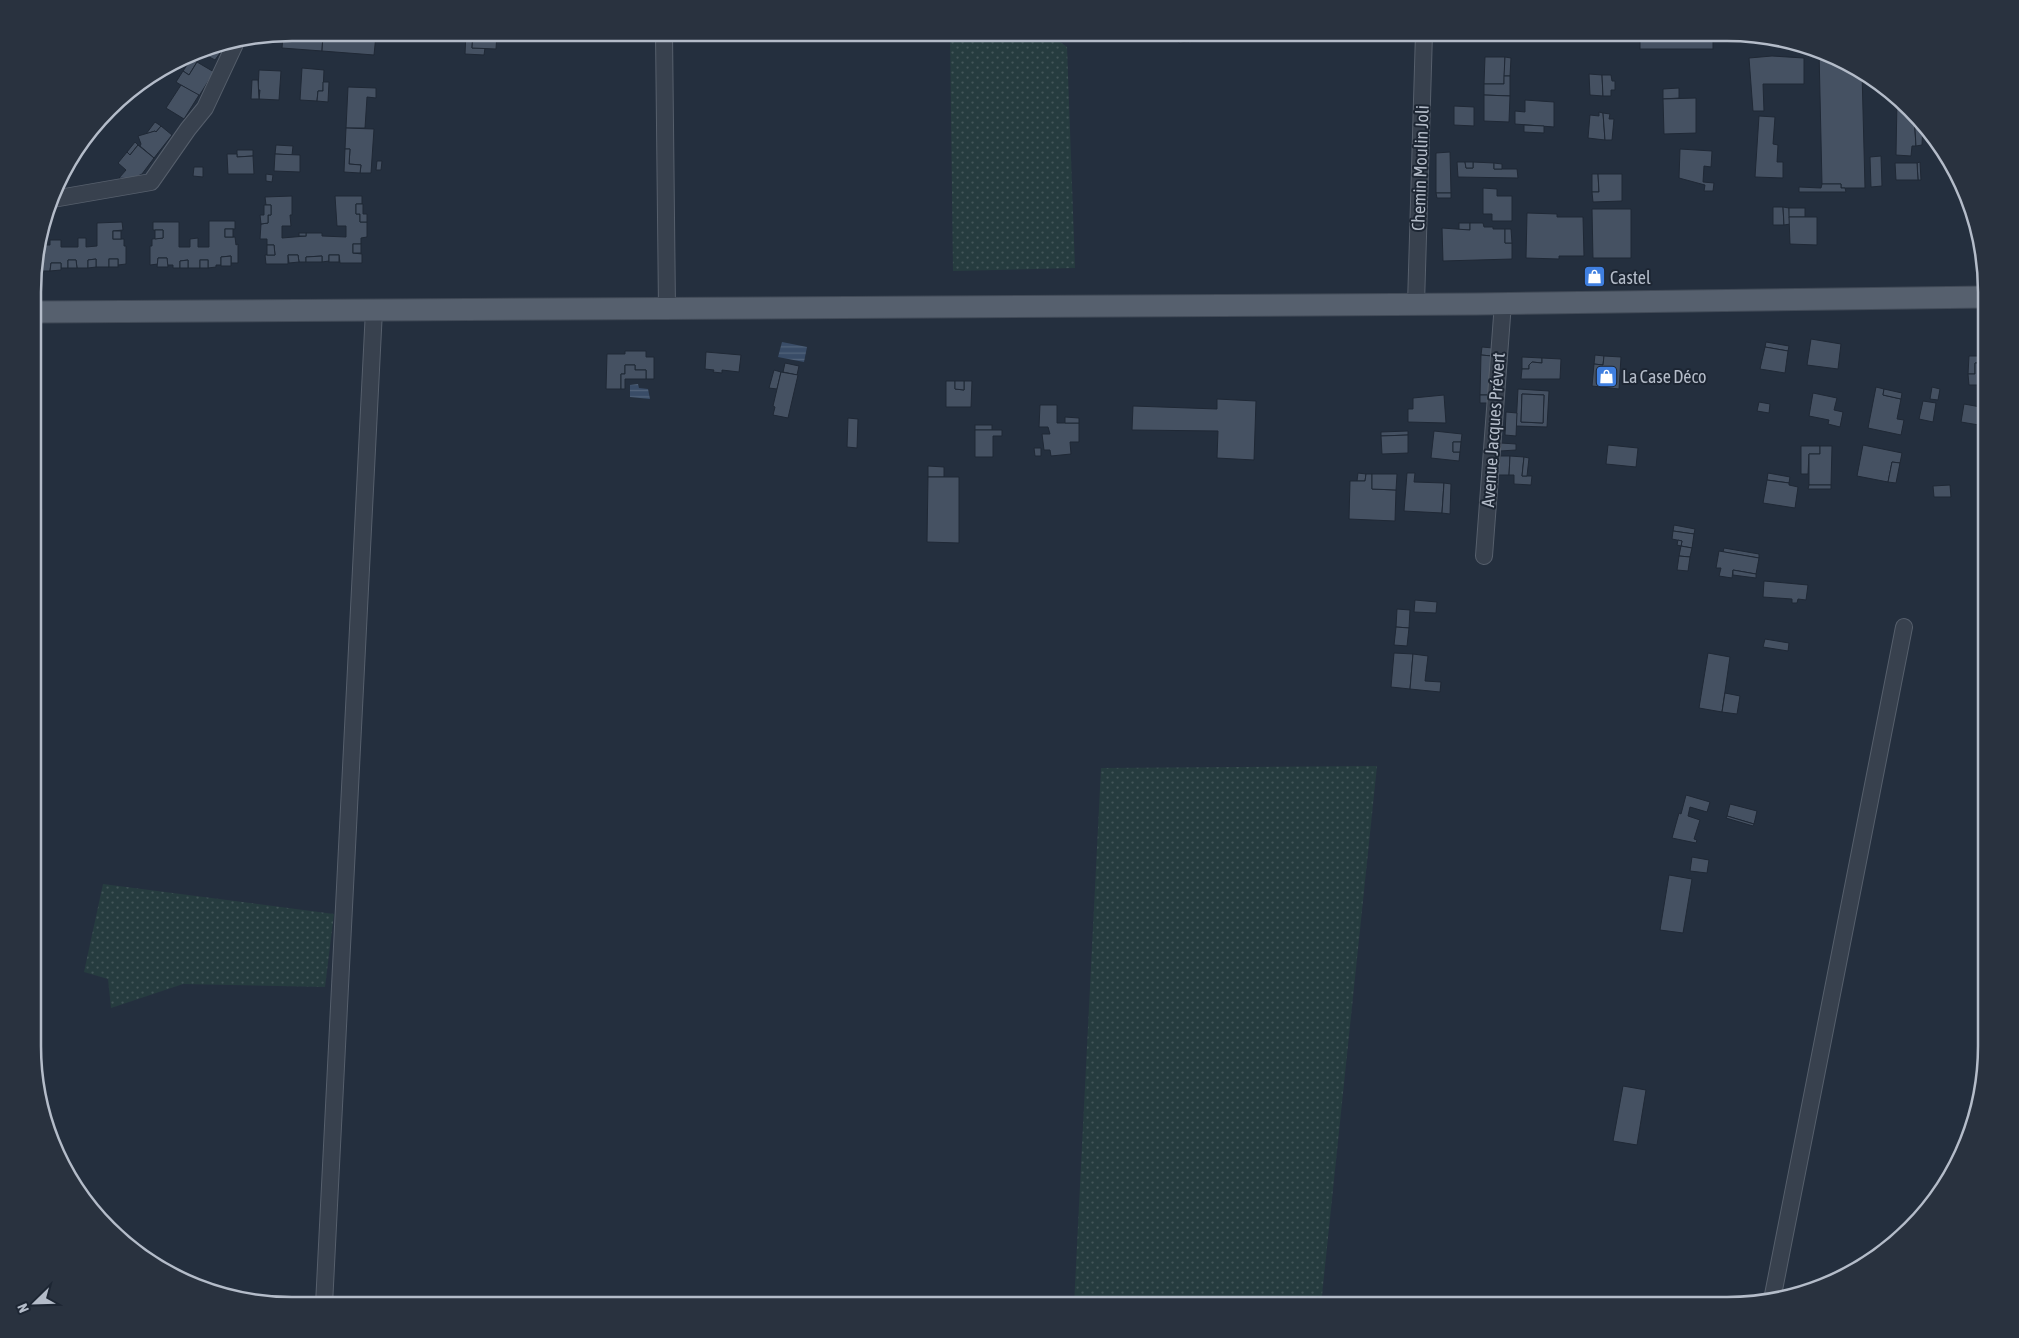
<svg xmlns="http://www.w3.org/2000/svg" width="2019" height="1338" viewBox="0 0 2019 1338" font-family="'Asap Condensed',sans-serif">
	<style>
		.grass { fill: url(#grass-dots) }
		.water { fill: url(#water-rules) }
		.building { fill: #455162; stroke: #1f2835; fill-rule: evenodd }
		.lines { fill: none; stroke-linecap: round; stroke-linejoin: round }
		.minor-casing { stroke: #565f6c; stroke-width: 18 }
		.major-casing { stroke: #414a57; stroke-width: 23 }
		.minor { stroke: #38414e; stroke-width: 16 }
		.major { stroke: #56606e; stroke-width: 21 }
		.labels { text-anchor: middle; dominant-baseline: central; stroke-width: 4; stroke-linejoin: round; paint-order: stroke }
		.street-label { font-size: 18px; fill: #b4bcc9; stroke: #1d2633 }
		.poi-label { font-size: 18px; fill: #b4bcc9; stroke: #1d2633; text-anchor: start }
		.rim { fill: none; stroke: #b4bcc9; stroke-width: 2.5 }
	</style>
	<defs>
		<pattern id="grass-dots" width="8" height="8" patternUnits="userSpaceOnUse" patternTransform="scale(1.25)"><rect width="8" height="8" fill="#263c3f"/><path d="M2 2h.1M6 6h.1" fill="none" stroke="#435659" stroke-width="1.8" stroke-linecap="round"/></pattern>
		<pattern id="water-rules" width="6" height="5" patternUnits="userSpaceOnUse" patternTransform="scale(1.25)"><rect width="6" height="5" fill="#394c67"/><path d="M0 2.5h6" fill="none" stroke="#53647b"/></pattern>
	</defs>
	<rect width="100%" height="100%" fill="#242f3e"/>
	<!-- grass -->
	<g class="grass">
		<path d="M950,33H1048L1067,47L1075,268L953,271Z"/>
		<path d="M1377,766L1321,1305H1074L1101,768Z"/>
		<path d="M103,884L334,914L325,987L183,984L111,1008L108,979L84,972Z"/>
	</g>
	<!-- water -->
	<g class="water">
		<path d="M782,342L807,347L804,362L778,357Z"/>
		<path d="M638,384L639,388L648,389L650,399L630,397V385Z"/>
	</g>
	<!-- building -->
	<g class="building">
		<path d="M292,32L323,33L322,51L282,48L283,37H290V33Z"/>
		<path d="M290,33V37H283V34Z"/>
		<path d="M339,33H350L349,40L334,39V36Z"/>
		<path d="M350,33L376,35L374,55L322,51L323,35L334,36V39L349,40Z"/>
		<path d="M466,33H473L472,48H485L484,55L465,54Z"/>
		<path d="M473,33H497L496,49L472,48Z"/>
		<path d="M1166,33H1171L1189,42L1179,43L1178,37L1167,38Z"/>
		<path d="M1171,33H1188L1189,41L1182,38Z"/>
		<path d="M1188,33H1224V40L1191,42Z"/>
		<rect x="1640" y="33" width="73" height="16"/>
		<path d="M225,46L215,60L198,51Z"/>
		<path d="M1819,51L1862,72L1865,188H1841V184H1822Z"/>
		<path d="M1772,56L1804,58V84H1763L1764,111H1753L1749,58Z"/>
		<path d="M1485,57H1505L1504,84H1484Z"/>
		<path d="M1505,57L1511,58L1510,76H1504Z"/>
		<path d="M191,59L197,62L189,75L183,71Z"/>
		<path d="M197,62L214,72L199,96L176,82L183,71L189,75Z"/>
		<path d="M302,68L324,70L323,91H318L317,101L300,100Z"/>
		<path d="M259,70L281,71L279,100L259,99L260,90H258Z"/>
		<path d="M1589,74L1602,75L1603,96L1590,95Z"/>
		<path d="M1602,75H1611L1612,81H1615V90H1611V96H1603Z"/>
		<path d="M1504,76H1510V96L1484,95V84H1504Z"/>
		<path d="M252,80H258L259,99H251Z"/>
		<path d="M323,82H329L328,102L317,101L318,91H323Z"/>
		<path d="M181,85L199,95L184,119L166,108Z"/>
		<path d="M348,87L376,88V98L367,97L365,128H346Z"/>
		<path d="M1679,88V98L1663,99V89Z"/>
		<path d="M1484,95L1510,96L1509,122L1484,121Z"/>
		<path d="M1696,98V133L1664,134L1663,99Z"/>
		<path d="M1897,99L1914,114L1916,146H1912L1911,156L1896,155Z"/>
		<path d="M1525,100L1554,102V127L1515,124V111L1525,112Z"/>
		<path d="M1454,106L1474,107V126L1454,125Z"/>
		<path d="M1599,112L1603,113L1605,140L1588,138L1590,115L1599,116Z"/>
		<path d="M1603,113L1610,114L1609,119H1614L1612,140H1605Z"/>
		<path d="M1914,114L1923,122L1922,145L1916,146Z"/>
		<path d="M1759,116L1775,117L1773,144L1778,145L1777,162H1783V178L1755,177Z"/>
		<path d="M155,122L161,126L156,132L155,131L146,134Z"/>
		<path d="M1524,125L1544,126V133L1524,132Z"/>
		<path d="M161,126L172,135L154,158L140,146L141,144L138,136L155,131L156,132Z"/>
		<path d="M346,128L374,129L371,173H360L361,165L349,164L350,149H345Z"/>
		<path d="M135,142L138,145L130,155L127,152Z"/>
		<path d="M138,145L154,158L142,174L132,179L119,178L126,170L118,163L127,152L130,155Z"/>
		<path d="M276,145L293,146L292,155L275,154Z"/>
		<path d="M345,149H350L349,164L361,165L360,173L344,172Z"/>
		<path d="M1680,149L1712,151L1711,167L1704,166L1703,182L1714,183L1713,191H1704L1705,185L1679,178Z"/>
		<path d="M237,150H253V156L237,157Z"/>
		<path d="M1450,152L1451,193H1436V153Z"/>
		<path d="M227,154H237V157L253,156L254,174H228Z"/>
		<path d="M275,154L300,155V172L274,171Z"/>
		<path d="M1881,156L1882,186L1871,187L1870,157Z"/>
		<path d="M377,161H382L381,170H376Z"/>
		<path d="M1457,162H1465L1466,168H1473V162L1494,163V169H1517L1518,178L1458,177Z"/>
		<path d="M1465,162H1473V168H1466Z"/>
		<path d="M1920,162L1921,180H1918L1917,163Z"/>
		<path d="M1494,163L1502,164V169H1494Z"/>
		<path d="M1895,163H1917L1918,180H1896Z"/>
		<path d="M194,167H203V177L193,176Z"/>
		<path d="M266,174L273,175L272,182L266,181Z"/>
		<path d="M1592,174H1598L1599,192H1592Z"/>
		<path d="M1598,174H1622V201L1593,202L1592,192H1599Z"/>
		<path d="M1822,184H1841V188H1845L1846,192H1799V187L1821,188Z"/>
		<path d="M1483,188L1497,189V196H1512V221H1492V214H1483Z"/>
		<path d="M1436,193H1451V198H1437Z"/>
		<path d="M292,196V215H290L291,226H282V238L306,236V233H322V236L346,237V226H337L335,196H362V204H356V214H360V222H367V237L361,238V244H353V253L362,254V263H340L339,255H329V261L322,262V256L306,257V262H299L298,255H288V264H266L265,255H275L274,245H267V239H260L261,224L268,223V215H271V205H266L265,197Z"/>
		<path d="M356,204H363V214H367V222H360V214H356Z"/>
		<path d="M264,205H271V215H268V223L261,224L260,215H264Z"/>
		<path d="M1773,207H1783L1784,225H1773Z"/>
		<path d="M1783,207L1789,208L1790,224L1784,225Z"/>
		<rect x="1789" y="208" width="16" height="9"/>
		<path d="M1592,209H1631V258H1593Z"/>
		<path d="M1527,213L1557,214V217H1583L1584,256H1559V259L1526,258Z"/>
		<path d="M1789,217H1817V245L1790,244Z"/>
		<path d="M209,221H235V229H225V237H235L236,245L238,244V263H231V256L221,257V265H216V267L208,268V260H200V268H188V260L180,261V268H173V265H167V258H158V264L150,265V246H152V239L163,238V230H153V222H179V247H190V239L198,238V247H209Z"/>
		<path d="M122,222L123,230L113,231V239H124V246H126V264L118,265V259H109V267H96V259L88,260V268H77L76,260H68V268H61V263H51L50,271H42V245H50V240H61V247H78V238H86V247L97,246V223Z"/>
		<rect x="1459" y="223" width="11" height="7"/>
		<path d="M1470,223H1483L1484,227H1493V229H1505V243H1512V259L1443,261L1442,228L1470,230Z"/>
		<rect x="225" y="229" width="8" height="8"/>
		<path d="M1505,229H1511L1512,243H1505Z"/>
		<path d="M155,230H163V238L155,239Z"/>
		<rect x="113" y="231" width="8" height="8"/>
		<rect x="299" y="233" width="7" height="3"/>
		<rect x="353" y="244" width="8" height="9"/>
		<path d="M267,245H274L275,255H267Z"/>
		<path d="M288,255H298L299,262L289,263Z"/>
		<rect x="329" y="255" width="10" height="7"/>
		<path d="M231,256V266H221V257Z"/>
		<path d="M322,256V262H306V257Z"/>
		<path d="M158,258H167L168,267H157Z"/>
		<path d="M96,259V267L88,268V260Z"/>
		<rect x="109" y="259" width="9" height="8"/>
		<path d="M68,260H76L77,268H68Z"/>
		<path d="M188,260V268H180V261Z"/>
		<rect x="200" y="260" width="8" height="8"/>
		<path d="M51,263H61V270L50,271Z"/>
		<path d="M1811,339L1841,344L1838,369L1807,365Z"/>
		<path d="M1766,342L1789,346L1788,351L1765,347Z"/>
		<path d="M1482,347L1493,348L1492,356L1481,355Z"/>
		<path d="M1765,347L1788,351L1785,373L1760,369Z"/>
		<path d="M625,351H646V357H654V379H646V370H635V365H625V374H621V389H606L607,354H625Z"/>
		<path d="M706,352L741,355L739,372L722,370V373L713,372L714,370L705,369Z"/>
		<path d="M1481,355L1492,356L1489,395H1480Z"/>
		<path d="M1595,355L1604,356L1603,365L1594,364Z"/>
		<path d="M1604,356L1621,357L1619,389L1592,386L1594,364L1603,365Z"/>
		<path d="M1969,356H1986V363H1975V374H1968Z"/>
		<path d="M1522,357L1542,358V363L1532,362L1529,365V369H1522Z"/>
		<path d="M1542,358L1561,359L1560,379H1521L1522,369H1529V365L1532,362L1542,363Z"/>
		<path d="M785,363L799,366L797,375L783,372Z"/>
		<path d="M1975,363H1986V385H1969L1968,374H1975Z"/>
		<path d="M625,365H635V370H646V379H625V389H621V374H625Z"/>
		<path d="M774,370L781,372L777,389L769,388Z"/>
		<path d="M781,372L798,375L788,418L773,415L775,407L773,406Z"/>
		<path d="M946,381H955V389L964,390V381H972L971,407H946Z"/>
		<path d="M955,381H964V390L955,389Z"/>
		<path d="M1876,387L1884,389L1883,395L1901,399L1897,419L1904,420L1901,435L1868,428Z"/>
		<path d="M1932,387L1940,389L1938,400L1930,399Z"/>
		<path d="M1518,389L1549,391L1547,427L1516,426ZM1522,394L1544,395L1543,423L1521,422Z"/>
		<path d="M1884,389L1902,393L1901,399L1883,395Z"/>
		<path d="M1813,393L1837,398L1834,410L1843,412L1840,427L1828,424L1829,420L1809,416Z"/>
		<path d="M1522,394L1544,395L1543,423L1521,422Z"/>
		<path d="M1444,395L1446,423L1408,422V409H1413V398Z"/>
		<path d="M1480,395H1489L1488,403H1480Z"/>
		<path d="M1217,399L1256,401L1254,460L1217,458L1218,431L1132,430L1133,406L1217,409Z"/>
		<path d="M1923,401L1936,403L1933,422L1919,419Z"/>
		<path d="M1759,402L1770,404L1769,413L1757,411Z"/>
		<path d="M1964,404L1986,408V421L1980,420L1979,425L1961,422Z"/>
		<path d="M1040,405H1057V423H1079V442H1070L1071,454L1051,456L1050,450H1044L1042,434H1050L1048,427H1039Z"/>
		<path d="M1506,412L1517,413L1516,436L1505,435Z"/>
		<path d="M1065,417L1079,418V423H1065Z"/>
		<path d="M848,418L858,419L857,448L847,447Z"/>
		<rect x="975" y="425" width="17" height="5"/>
		<path d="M975,430H1002V436H993V457H975Z"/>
		<path d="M1408,431V435L1381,436V432Z"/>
		<path d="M1434,431L1462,434L1461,442H1453V452H1460L1459,461L1431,458Z"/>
		<path d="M1408,435V453L1382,454L1381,436Z"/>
		<path d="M1453,442H1461L1460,452H1453Z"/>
		<path d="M1501,443L1516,444V450L1500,451Z"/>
		<path d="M1608,445L1638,448L1636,467L1606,464Z"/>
		<path d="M1863,445L1902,453L1900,463L1892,462L1888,482L1857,476Z"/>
		<path d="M1801,446H1820V454H1809L1808,474H1801Z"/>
		<path d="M1820,446H1832L1831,485H1809V454H1820Z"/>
		<path d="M1034,448H1041V456H1035Z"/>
		<path d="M1500,456H1510L1509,475H1498Z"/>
		<path d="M1510,456L1524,457L1522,476H1532L1531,485L1514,484V475H1509Z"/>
		<path d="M1524,457L1529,458L1527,476H1522Z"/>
		<path d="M1892,462L1900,463L1896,483L1888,482Z"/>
		<path d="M928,466L944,467V477H928Z"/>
		<path d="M1358,473L1366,474L1365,481H1357Z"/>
		<path d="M1407,473H1415L1414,482L1444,483L1442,513L1404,511Z"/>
		<path d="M1768,473L1790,477L1789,483L1767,480Z"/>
		<path d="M1366,474H1372V489L1396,490L1395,521L1349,519L1350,481H1365Z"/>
		<path d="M1372,474H1397L1396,490L1372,489Z"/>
		<path d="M928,477H959V543L927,542Z"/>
		<path d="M1767,480L1789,483V485L1798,487L1795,508L1763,503Z"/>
		<path d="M1444,483L1451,484L1450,514L1442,513Z"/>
		<path d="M1809,485H1831V489H1808Z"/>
		<path d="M1950,485L1951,497H1934L1933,486Z"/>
		<path d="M1674,525L1695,529L1694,534L1673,531Z"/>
		<path d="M1673,531L1694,534L1692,548L1681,546L1682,541L1672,539Z"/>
		<path d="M1678,540L1682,541L1681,546L1677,545Z"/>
		<path d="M1681,546L1692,548L1690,557L1679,556Z"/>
		<path d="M1724,548L1759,554V558L1723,552Z"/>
		<path d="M1719,551L1759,558L1756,574L1733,570L1732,578L1719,576L1721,568H1716Z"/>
		<path d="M1679,556L1690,557L1688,571L1677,570Z"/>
		<path d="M1733,570L1756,574V578L1733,575Z"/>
		<path d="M1764,581L1808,585L1806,600L1798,599L1797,603H1792V599L1763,597Z"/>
		<path d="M1415,600L1437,602L1436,613L1414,612Z"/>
		<path d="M1397,609L1410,610L1409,628L1396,627Z"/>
		<path d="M1396,627L1409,628L1407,646L1394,645Z"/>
		<path d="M1765,639L1789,643L1788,651L1763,647Z"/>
		<path d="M1394,653L1413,654L1410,689L1391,687Z"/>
		<path d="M1708,653L1730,657L1722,712L1699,708Z"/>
		<path d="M1413,654L1428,656L1425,681L1441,682L1440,692L1410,689Z"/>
		<path d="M1725,693L1740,696L1737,714L1722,712Z"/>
		<path d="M1686,795L1710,802L1707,812L1690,807L1688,816L1700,820L1694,839L1697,840L1696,843L1672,838L1679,813L1681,814Z"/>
		<path d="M1730,804L1757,811L1754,824L1727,816Z"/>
		<path d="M1727,816L1754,824L1753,826L1726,818Z"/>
		<path d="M1692,857L1709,860L1707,873L1690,871Z"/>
		<path d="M1669,875L1692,879L1683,933L1660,930Z"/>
		<path d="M1623,1086L1646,1090L1637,1145L1613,1141Z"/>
		<path d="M1585,1299L1608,1303V1305H1584Z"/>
	</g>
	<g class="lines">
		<defs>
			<g id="minor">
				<path d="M664,33L667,309"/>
				<path d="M53,199L151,182L188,129L205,108L235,44"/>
				<path d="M1416,304L1424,33"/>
				<path d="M1484,556L1503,303"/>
				<path d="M1772,1300L1904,627"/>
				<path d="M324,1305L374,310"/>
			</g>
			<path id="major" d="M35,312L1476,304L1986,297"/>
		</defs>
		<!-- minor casing -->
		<use href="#minor" class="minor-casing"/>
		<!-- major casing -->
		<use href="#major" class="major-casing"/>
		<!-- minor -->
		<use href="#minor" class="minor"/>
		<!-- major -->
		<use href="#major" class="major"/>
	</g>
	<!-- icons -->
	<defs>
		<symbol id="shop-square" viewBox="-11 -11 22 22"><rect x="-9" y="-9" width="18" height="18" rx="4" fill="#3f7fe0" stroke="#1d2633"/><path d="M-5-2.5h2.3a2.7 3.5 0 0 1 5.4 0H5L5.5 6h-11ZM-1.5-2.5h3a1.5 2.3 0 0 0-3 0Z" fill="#fff"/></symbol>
	</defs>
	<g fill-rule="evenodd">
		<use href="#shop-square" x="1582" y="264" width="25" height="25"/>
		<use href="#shop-square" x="1594" y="364" width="25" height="25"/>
	</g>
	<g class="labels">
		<!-- street labels -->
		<g class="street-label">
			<text transform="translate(1420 168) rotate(-88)">Chemin Moulin Joli</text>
			<text transform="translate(1493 430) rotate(-86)">Avenue Jacques Prévert</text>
		</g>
		<!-- poi labels -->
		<g class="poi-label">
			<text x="1610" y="277">Castel</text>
			<text x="1622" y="376">La Case Déco</text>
		</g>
	</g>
	<!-- crop -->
	<path d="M0 0H2019V1338H0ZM292 41H1727A251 251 0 0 1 1978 292V1046A251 251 0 0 1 1727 1297H292A251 251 0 0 1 41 1046V292A251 251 0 0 1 292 41Z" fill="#29323f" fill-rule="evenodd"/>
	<path class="rim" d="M292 41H1727A251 251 0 0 1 1978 292V1046A251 251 0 0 1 1727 1297H292A251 251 0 0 1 41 1046V292A251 251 0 0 1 292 41Z"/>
	<!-- north arrow -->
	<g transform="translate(35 1303) rotate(247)" stroke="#1d2633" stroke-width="4" paint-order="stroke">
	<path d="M0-4L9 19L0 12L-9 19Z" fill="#b4bcc9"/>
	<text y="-8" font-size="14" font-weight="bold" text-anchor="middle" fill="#b4bcc9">N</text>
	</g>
</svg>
